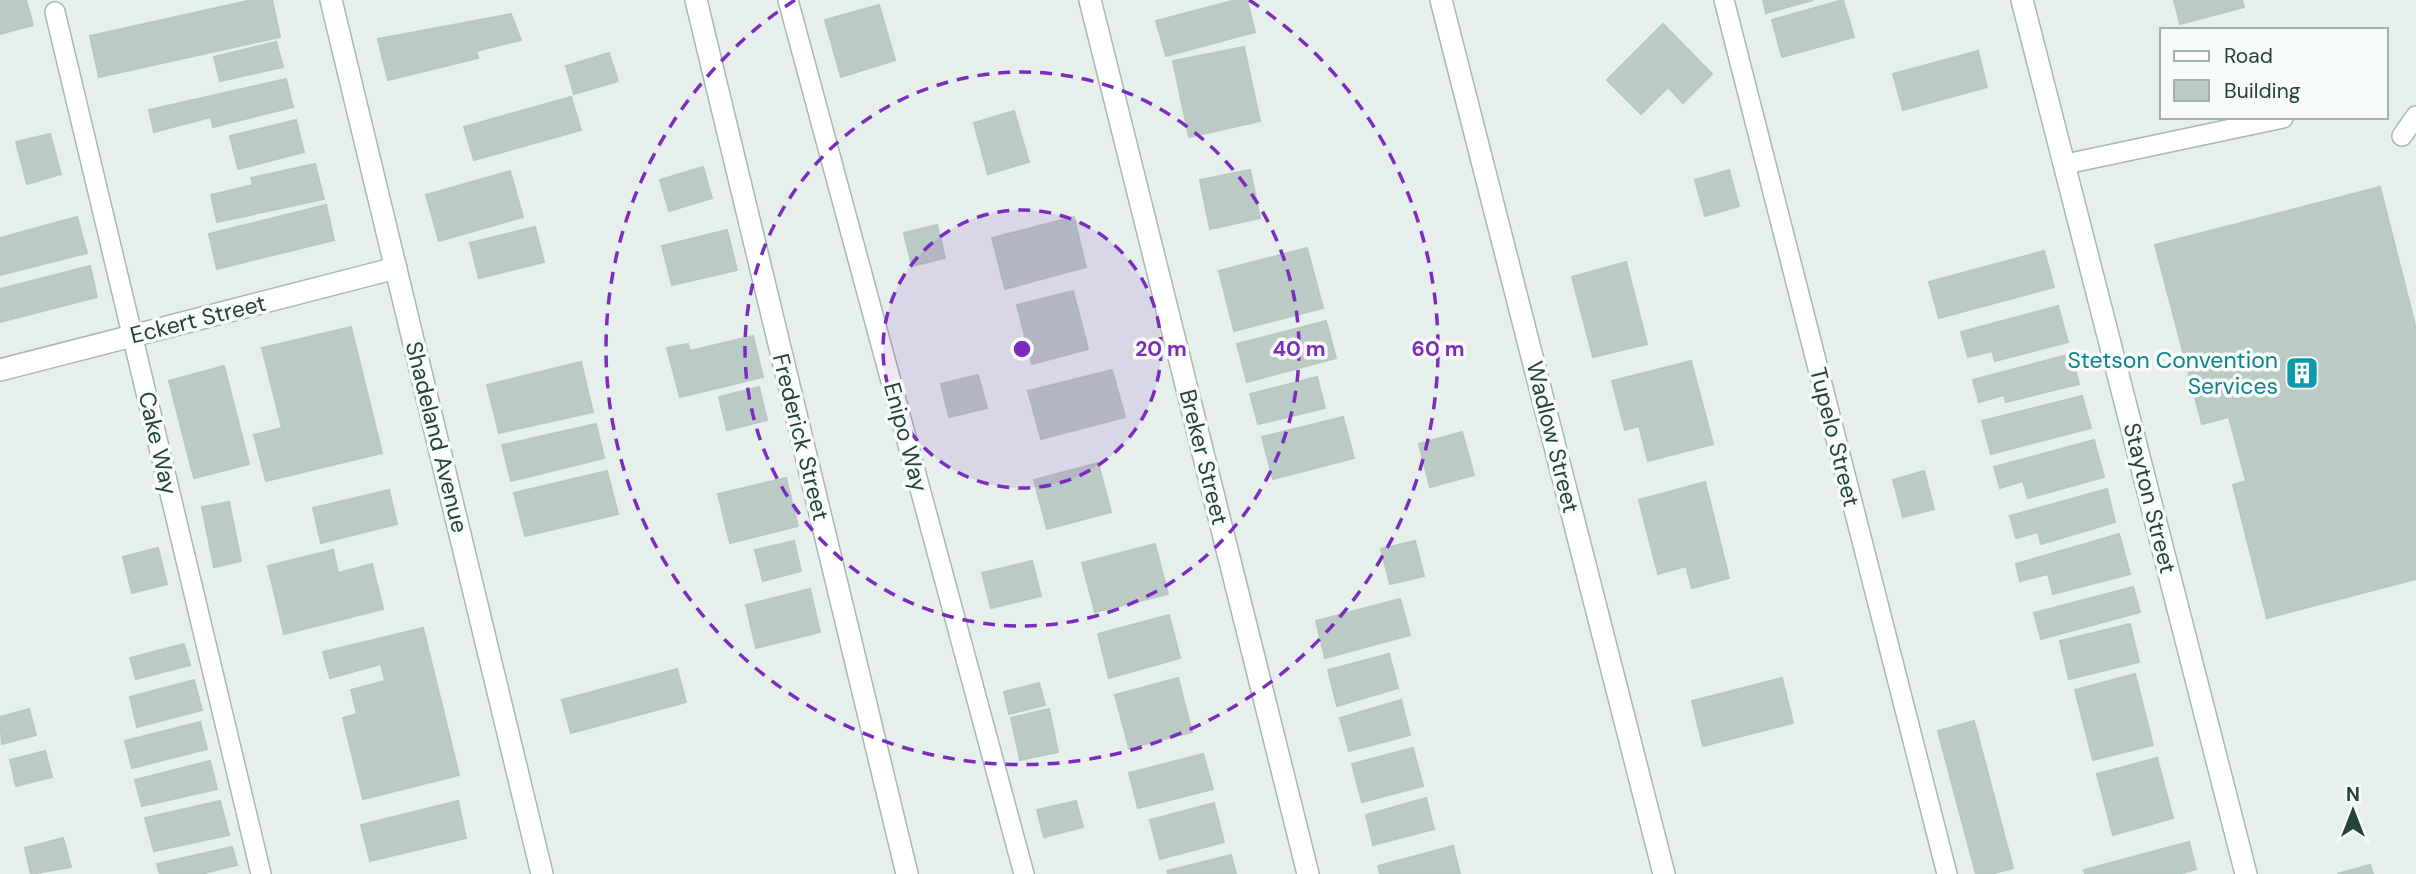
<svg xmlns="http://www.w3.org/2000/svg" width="2416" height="874" viewBox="0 0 2416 874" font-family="'DM Sans',sans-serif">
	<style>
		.building { fill: #bbcac4; stroke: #b8c9c2; stroke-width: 2 }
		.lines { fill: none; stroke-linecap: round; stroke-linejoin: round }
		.lane-casing { stroke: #a8b8b2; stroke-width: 22 }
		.street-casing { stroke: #a8b8b2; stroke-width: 24 }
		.secondary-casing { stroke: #a4bbb3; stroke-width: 24 }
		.lane { stroke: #fff; stroke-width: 19 }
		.street { stroke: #fff; stroke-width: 21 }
		.secondary { stroke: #fff; stroke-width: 21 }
		.ring { fill: none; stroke: #7b2cbf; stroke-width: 3.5; stroke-dasharray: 12 9 }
		.labels { text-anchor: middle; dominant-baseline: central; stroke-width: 7; stroke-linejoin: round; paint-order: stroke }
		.street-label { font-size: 23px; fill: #24423a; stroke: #f7fbf9 }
		.culture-label { font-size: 23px; fill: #0d838f; stroke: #f7fbf9; text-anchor: end }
		.centre { fill: #7b2cbf; stroke: #f7fbf9; stroke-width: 3.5 }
		.ring-label { font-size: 21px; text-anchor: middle; font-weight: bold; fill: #7b2cbf; stroke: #f7fbf9; stroke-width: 7; stroke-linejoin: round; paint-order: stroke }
	</style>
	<rect width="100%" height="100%" fill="#e6efeb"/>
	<!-- building -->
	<g class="building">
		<path d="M0,0H26L33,25L0,34Z"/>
		<path d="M252,0H272L280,37L99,77L90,36Z"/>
		<path d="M1236,0H1247L1255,32L1166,56L1156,21Z"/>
		<path d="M1763,0H1813L1766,13Z"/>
		<path d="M1843,0L1854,37L1782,57L1772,20Z"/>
		<path d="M2174,0H2242L2244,7L2180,24Z"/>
		<path d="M879,5L895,60L841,77L825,20Z"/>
		<path d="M511,14L521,40L476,51L478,58L388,80L378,39Z"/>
		<path d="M1663,24L1712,74L1683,103L1668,87L1641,114L1607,80Z"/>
		<path d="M276,42L283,67L220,81L214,57Z"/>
		<path d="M1244,47L1260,121L1189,137L1173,61Z"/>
		<path d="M1978,51L1987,87L1903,110L1893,74Z"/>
		<path d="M609,53L618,81L574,94L566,66Z"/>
		<path d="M286,79L293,107L213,127L211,117L154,132L149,110Z"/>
		<path d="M571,97L581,130L474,160L464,127Z"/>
		<path d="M1014,111L1029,162L988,174L974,123Z"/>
		<path d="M296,120L304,152L238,169L230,136Z"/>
		<path d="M50,134L61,174L27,184L16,142Z"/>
		<path d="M315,164L324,199L217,222L211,195L253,185L251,178Z"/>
		<path d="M703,167L712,198L669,211L660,180Z"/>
		<path d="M1250,170L1260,218L1210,229L1200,180Z"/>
		<path d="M1729,170L1739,206L1705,216L1695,180Z"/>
		<path d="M510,171L523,217L439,241L426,195Z"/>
		<path d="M2380,187L2416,329V579L2267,618L2233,485L2246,481L2229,417L2202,424L2155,245Z"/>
		<path d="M326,205L334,240L217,269L209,234Z"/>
		<path d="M77,217L87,253L0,275V238Z"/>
		<path d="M1074,217L1086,267L1005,289L992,238Z"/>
		<path d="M937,225L945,258L912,266L904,233Z"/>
		<path d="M535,227L544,262L479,278L470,243Z"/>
		<path d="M727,230L737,270L672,285L662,246Z"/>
		<path d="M1307,248L1323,308L1234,331L1219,271Z"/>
		<path d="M2044,251L2054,287L1939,318L1929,282Z"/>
		<path d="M1626,262L1647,344L1593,357L1572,277Z"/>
		<path d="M90,266L97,297L0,322V289Z"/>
		<path d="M1073,291L1088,349L1032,364L1017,305Z"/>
		<path d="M2058,306L2068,342L1995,361L1992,351L1968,357L1961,332Z"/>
		<path d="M1326,321L1336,358L1247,382L1237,344Z"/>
		<path d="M351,327L382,453L266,481L254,435L282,428L262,348Z"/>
		<path d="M753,336L763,377L680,397L667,348L688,344L690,351Z"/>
		<path d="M2071,354L2079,384L2006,402L2004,395L1979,402L1973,380Z"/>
		<path d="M1691,361L1713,444L1648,461L1639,426L1625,430L1612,381Z"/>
		<path d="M581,362L593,412L499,433L487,385Z"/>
		<path d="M224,366L249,464L194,478L169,381Z"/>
		<path d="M1112,370L1125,417L1041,439L1028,391Z"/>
		<path d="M978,375L987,408L949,417L941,384Z"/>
		<path d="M1317,377L1325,408L1258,424L1250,394Z"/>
		<path d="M759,387L767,420L727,430L719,397Z"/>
		<path d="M2082,396L2091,428L1991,454L1982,421Z"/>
		<path d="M1343,417L1354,458L1273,479L1262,437Z"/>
		<path d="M596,424L604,458L511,481L502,445Z"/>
		<path d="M1462,432L1474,475L1430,487L1419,444Z"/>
		<path d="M2094,440L2104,477L2028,498L2023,481L2000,488L1994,467Z"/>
		<path d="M1098,463L1111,512L1047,529L1034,480Z"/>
		<path d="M607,471L618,514L525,536L514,493Z"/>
		<path d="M1924,471L1934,509L1903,517L1893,480Z"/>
		<path d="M786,478L798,526L730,543L718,494Z"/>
		<path d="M1705,482L1729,578L1692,588L1686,566L1658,574L1639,500Z"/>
		<path d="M2107,489L2115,522L2041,544L2038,532L2016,538L2010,516Z"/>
		<path d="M389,490L397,524L321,543L313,508Z"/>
		<path d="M229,502L241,561L214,567L202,507Z"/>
		<path d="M2119,534L2130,574L2053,594L2048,574L2020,581L2016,564Z"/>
		<path d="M794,541L801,571L763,581L755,550Z"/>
		<path d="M1415,541L1424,576L1390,584L1381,549Z"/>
		<path d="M1155,544L1168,594L1095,612L1082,563Z"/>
		<path d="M158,548L167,584L132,593L123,557Z"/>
		<path d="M333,550L338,573L372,564L383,609L284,634L268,566Z"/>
		<path d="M1032,561L1041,596L991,608L982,573Z"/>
		<path d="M2133,587L2140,612L2041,639L2034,613Z"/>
		<path d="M810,589L820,632L756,648L746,605Z"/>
		<path d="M1400,599L1410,635L1325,658L1316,621Z"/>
		<path d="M1169,615L1180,658L1109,678L1098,634Z"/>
		<path d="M2130,624L2139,662L2069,679L2060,641Z"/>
		<path d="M423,628L459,775L363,799L343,718L357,714L351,690L385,681L381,664L330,678L323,652Z"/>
		<path d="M184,644L190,665L136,679L130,658Z"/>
		<path d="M1389,654L1398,688L1337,706L1328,670Z"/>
		<path d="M677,669L686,702L571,733L562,700Z"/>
		<path d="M2135,674L2153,745L2093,760L2075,690Z"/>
		<path d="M1178,678L1192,732L1129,748L1115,695Z"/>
		<path d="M1782,678L1793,723L1703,746L1692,701Z"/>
		<path d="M194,680L202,710L137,727L130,697Z"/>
		<path d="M1039,683L1045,705L1009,714L1004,692Z"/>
		<path d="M1401,700L1410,735L1349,751L1340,718Z"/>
		<path d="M29,709L36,735L2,744L0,717Z"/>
		<path d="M1049,709L1058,752L1020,760L1011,718Z"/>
		<path d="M1974,721L2013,868L1991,874H1976L1938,731Z"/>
		<path d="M200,722L207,749L132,768L125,741Z"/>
		<path d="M1413,748L1423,786L1362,802L1352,764Z"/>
		<path d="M45,751L52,777L16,786L10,760Z"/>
		<path d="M1203,754L1213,789L1138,808L1129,773Z"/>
		<path d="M2157,758L2173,818L2113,835L2097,774Z"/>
		<path d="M210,761L217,789L142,806L135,780Z"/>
		<path d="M1426,798L1434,829L1373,845L1366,815Z"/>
		<path d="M220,801L229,835L154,851L145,818Z"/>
		<path d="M458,801L466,838L370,861L361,825Z"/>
		<path d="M1076,801L1083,827L1044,837L1037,810Z"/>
		<path d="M1214,803L1224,842L1160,859L1150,820Z"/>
		<path d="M63,838L71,867L31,874L25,848Z"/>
		<path d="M2189,842L2196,869L2179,874H2085L2084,870Z"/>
		<path d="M1453,846L1460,874H1380L1378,866Z"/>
		<path d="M232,847L237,865L200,874H160L157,864Z"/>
		<path d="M1231,855L1236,874H1168L1167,871Z"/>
		<path d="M2370,865L2373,874H2337Z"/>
	</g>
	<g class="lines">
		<defs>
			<g id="lane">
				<path d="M788,0L1024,874"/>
				<path d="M1724,0L1947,874"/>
				<path d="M55,12L261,874"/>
				<path d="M2402,136L2416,116"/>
				<path d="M2066,164L2283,118"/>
			</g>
			<g id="street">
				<path d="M696,0L907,874"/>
				<path d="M1090,0L1308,874"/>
				<path d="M1441,0L1664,874"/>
				<path d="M0,370L396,268"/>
			</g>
			<g id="secondary">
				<path d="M331,0L542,874"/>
				<path d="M2022,0L2246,874"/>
			</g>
		</defs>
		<!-- lane casing -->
		<use href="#lane" class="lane-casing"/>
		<!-- street casing -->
		<use href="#street" class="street-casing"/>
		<!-- secondary casing -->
		<use href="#secondary" class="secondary-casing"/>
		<!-- lane -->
		<use href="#lane" class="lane"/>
		<!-- street -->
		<use href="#street" class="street"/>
		<!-- secondary -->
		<use href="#secondary" class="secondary"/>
	</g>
	<!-- distance rings -->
	<circle cx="1022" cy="349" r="139" fill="#7b2cbf" fill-opacity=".12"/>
	<g class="ring">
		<circle cx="1022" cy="349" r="139"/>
		<circle cx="1022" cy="349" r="277"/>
		<path d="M1249 0A416 416 0 1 1 795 0"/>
	</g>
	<!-- icons -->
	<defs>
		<symbol id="building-square" viewBox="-11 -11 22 22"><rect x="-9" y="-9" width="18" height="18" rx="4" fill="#0f9aa8" stroke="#f7fbf9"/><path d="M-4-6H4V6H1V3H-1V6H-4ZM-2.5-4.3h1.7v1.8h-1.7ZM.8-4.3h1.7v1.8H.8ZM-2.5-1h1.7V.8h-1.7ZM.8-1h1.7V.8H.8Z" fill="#fff"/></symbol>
	</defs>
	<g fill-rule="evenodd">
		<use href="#building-square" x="2283" y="354" width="38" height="38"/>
	</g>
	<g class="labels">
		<!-- street labels -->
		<g class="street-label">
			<text transform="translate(198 319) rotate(-14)">Eckert Street</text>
			<text transform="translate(437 437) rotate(76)">Shadeland Avenue</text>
			<text transform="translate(801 437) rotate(76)">Frederick Street</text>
			<text transform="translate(906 437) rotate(75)">Enipo Way</text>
			<text transform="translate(1553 437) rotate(76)">Wadlow Street</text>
			<text transform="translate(1835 437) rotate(76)">Tupelo Street</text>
			<text transform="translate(158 443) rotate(77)">Cake Way</text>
			<text transform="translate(1204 457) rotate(76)">Breker Street</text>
			<text transform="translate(2150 498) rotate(76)">Stayton Street</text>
		</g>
		<!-- culture labels -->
		<g class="culture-label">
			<text x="2278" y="360">Stetson Convention<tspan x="2278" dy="26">Services</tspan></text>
		</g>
	</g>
	<circle cx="1022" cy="349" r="10" class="centre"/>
	<g class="ring-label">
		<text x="1161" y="356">20 m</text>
		<text x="1299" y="356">40 m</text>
		<text x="1438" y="356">60 m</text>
	</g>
	<!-- legend -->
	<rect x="2160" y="28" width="228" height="91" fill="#f7fbf9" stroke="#a3b1ad" stroke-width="2"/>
	<rect x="2174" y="51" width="35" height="10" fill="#ffffff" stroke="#a3b1ad" stroke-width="2"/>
	<text x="2224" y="63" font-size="21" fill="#24423a">Road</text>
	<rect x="2174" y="80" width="35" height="21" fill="#bbcac4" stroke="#a3b1ad" stroke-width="2"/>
	<text x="2224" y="98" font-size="21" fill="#24423a">Building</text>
	<!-- north arrow -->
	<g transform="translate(2353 811)" stroke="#f7fbf9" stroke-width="5" paint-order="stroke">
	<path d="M0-5L12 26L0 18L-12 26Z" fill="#24423a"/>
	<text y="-10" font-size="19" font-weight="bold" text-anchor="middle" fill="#24423a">N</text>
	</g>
</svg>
